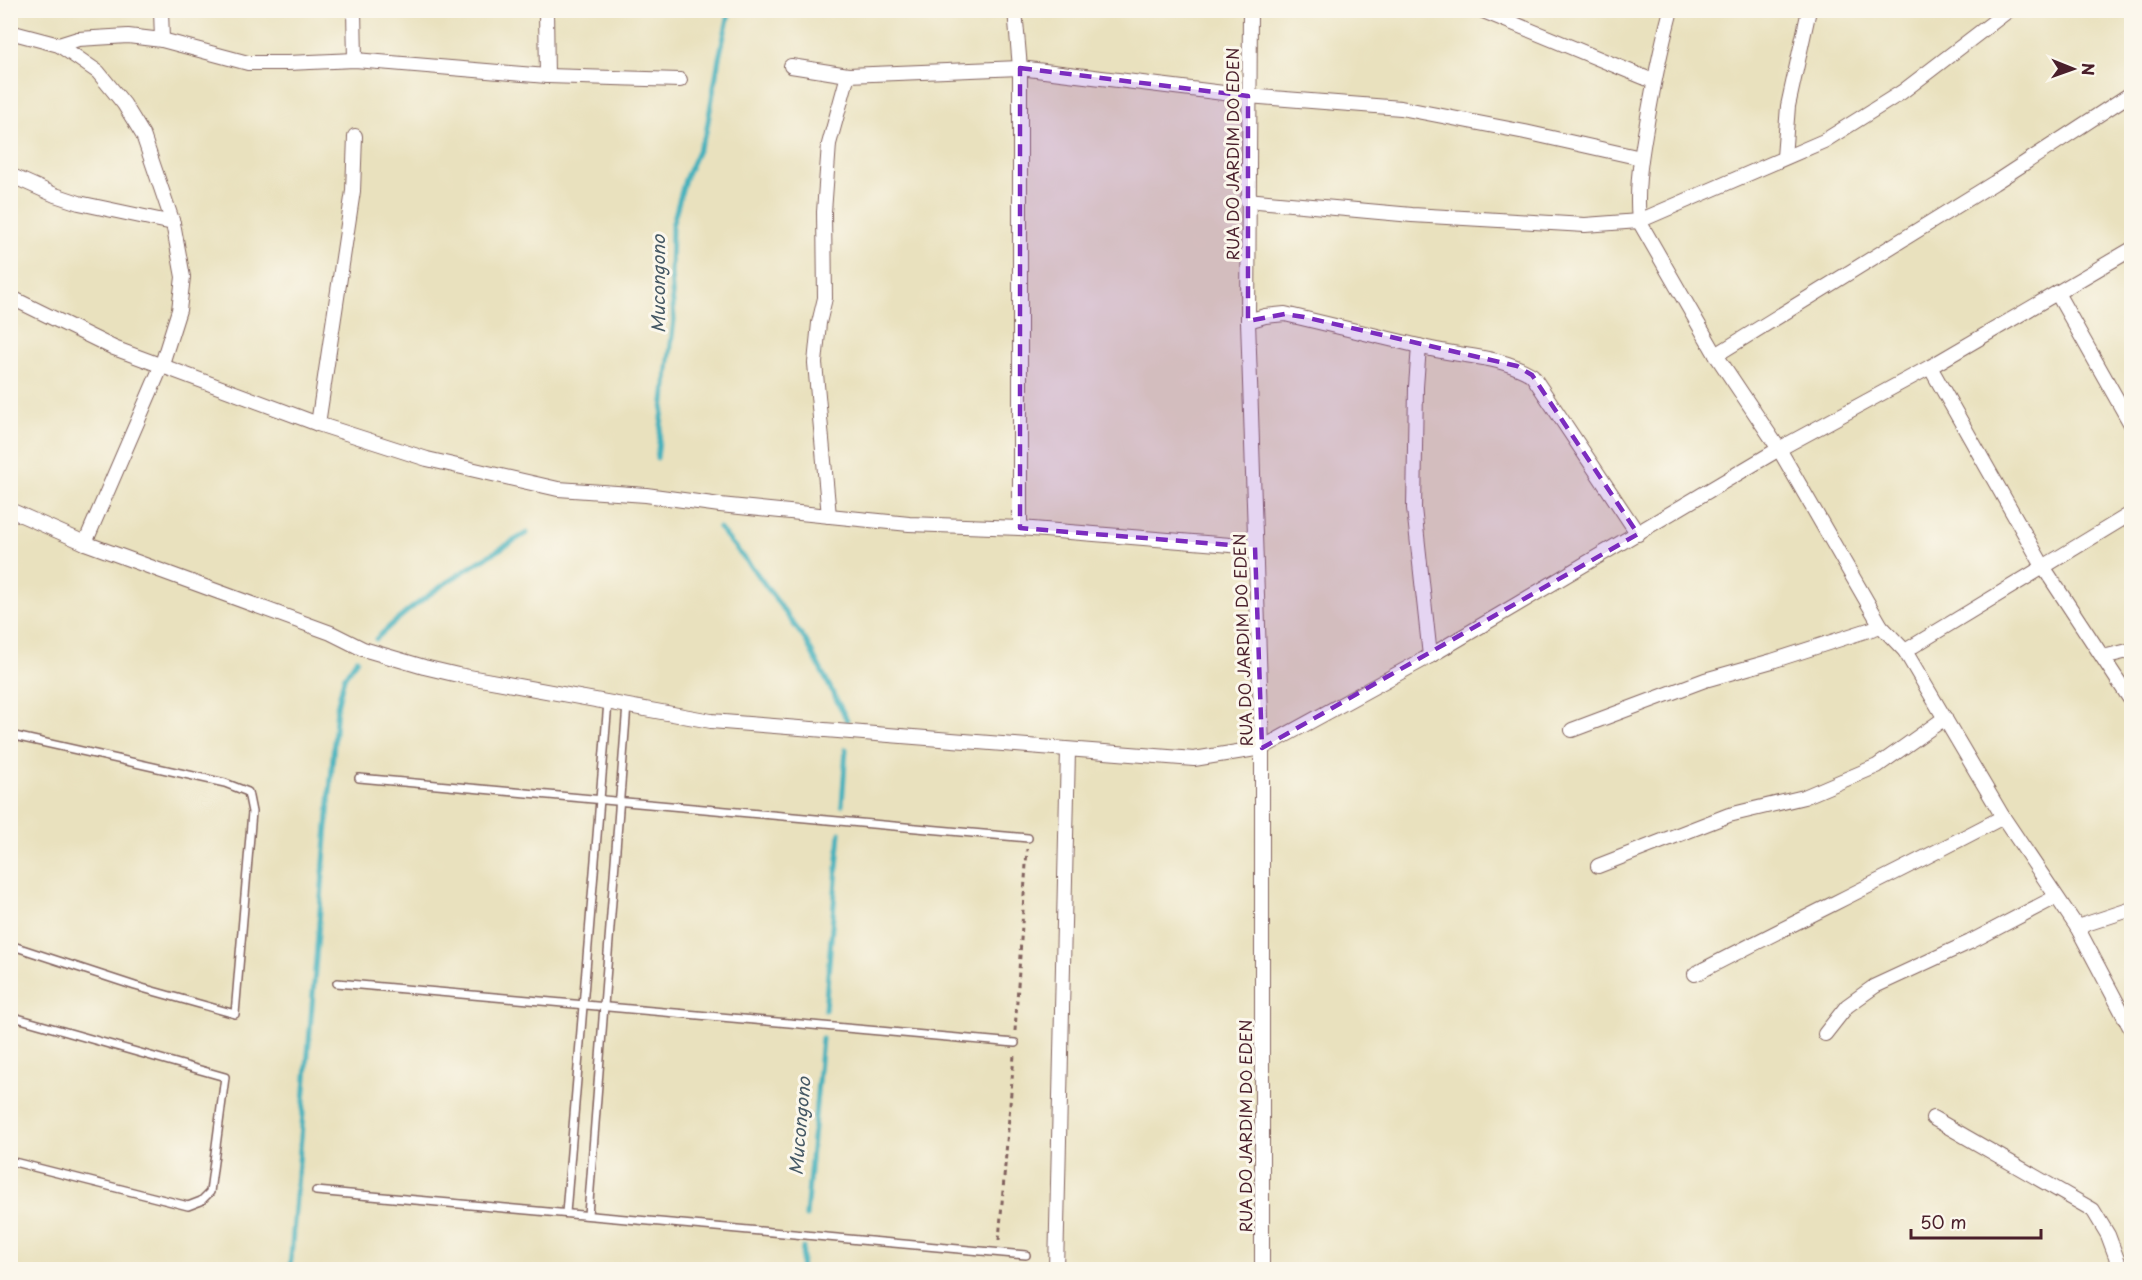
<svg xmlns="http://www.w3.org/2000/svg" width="2142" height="1280" viewBox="0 0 2142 1280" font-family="'Playpen Sans',sans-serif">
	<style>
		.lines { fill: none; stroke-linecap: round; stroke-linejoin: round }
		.stream { stroke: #40b0bc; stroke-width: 5 }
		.lane-casing { stroke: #82635e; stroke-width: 10 }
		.street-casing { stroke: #82635e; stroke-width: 16 }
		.path { stroke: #82635e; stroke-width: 3; stroke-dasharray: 4.5 4.5; stroke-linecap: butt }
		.lane { stroke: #fff; stroke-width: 7 }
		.street { stroke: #fff; stroke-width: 14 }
		.marked { fill: #7b2cbf; fill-opacity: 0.2; stroke: #7b2cbf; stroke-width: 4.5; stroke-dasharray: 12 8; stroke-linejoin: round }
		.labels { text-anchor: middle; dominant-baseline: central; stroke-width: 6; stroke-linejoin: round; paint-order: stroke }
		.street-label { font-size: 16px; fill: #4a1f2b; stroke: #fbf7ec }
		.water-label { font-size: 18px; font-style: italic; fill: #465965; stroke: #fbf7ec }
	</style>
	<rect width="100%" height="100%" fill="#fbf7ec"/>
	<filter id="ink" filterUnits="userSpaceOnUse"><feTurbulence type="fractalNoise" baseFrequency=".0167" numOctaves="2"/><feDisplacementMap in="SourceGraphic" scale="12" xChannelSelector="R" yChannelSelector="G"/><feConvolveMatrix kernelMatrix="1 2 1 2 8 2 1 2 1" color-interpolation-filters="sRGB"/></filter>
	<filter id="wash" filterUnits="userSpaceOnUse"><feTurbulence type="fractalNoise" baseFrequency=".008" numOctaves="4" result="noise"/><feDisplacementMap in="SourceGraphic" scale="24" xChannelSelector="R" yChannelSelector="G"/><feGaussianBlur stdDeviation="1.35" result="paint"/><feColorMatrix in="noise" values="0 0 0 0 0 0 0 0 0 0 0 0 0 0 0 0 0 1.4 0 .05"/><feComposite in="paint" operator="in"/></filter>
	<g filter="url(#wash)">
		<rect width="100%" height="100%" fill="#e9e1be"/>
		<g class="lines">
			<!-- stream -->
			<g class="stream">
				<path d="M657,458L674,320L671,274L672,226L685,179L706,133L719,58L730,10"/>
				<path d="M719,528L755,571L806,641L847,720"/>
				<path d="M376,639C420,596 474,564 527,533"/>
				<path d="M842,805L846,749"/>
				<path d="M825,1010L840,833"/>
				<path d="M806,1216L822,1038"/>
				<path d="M290,1269L337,707L344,678L357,659"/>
				<path d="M801,1270L803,1248"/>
			</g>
		</g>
	</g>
	<g filter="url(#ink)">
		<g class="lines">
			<defs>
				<g id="lane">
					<path d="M10,735L225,783L248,792L252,812L235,1014L135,986L10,945"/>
					<path d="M359,778L1028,838"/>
					<path d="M337,983L1015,1043"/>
					<path d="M10,1016L225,1077L210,1192L201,1201L188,1206L10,1161"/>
					<path d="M316,1191L1026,1255"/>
					<path d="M566,1213L608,702"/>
					<path d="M588,1215L627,705"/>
				</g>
				<g id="street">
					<path d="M161,10L162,40"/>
					<path d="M354,10L355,60"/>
					<path d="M546,10L547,76"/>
					<path d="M1015,10L1020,68V528"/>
					<path d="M1250,10L1248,321L1262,748V1270"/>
					<path d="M1481,10L1653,81"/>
					<path d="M1671,10C1660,51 1652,92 1645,134C1640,163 1636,192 1639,221L1716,355L1779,449L1881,626L1905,651L2003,817L2077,927L2132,1031"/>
					<path d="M10,32L59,45L98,72L124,104L143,135L173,223L183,277L179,310L161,367L85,543"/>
					<path d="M59,45L78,39L128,36L162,40L248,63H288L355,60L547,76L680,80"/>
					<path d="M791,66L848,75L1020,68L1248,96L1401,108L1525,132L1641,158"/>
					<path d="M1784,157L1788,106L1809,10"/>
					<path d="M10,175L55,195L79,203L173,223"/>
					<path d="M1247,200L1412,215L1585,225L1639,221L1824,141L1902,92L2009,10"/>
					<path d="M2057,293L2132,426"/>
					<path d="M10,297L114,348L318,424L427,459L558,489L646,495L720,505L909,524L1020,528L1255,547"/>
					<path d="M1248,321L1265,316L1285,314L1419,346"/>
					<path d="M1716,355L1994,183L2132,93"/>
					<path d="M1930,367L2044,568L2132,702"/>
					<path d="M318,424L353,191L355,136"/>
					<path d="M10,510L85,543L331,633L363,649L424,667L458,675L711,721L1194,759L1262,748L1430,656L1779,449L1930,367L2132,249"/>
					<path d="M829,516L815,363L819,323L825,298L824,212L829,144L848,75"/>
					<path d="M1905,651L2132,513"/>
					<path d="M1430,656L1414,508L1416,387L1419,346C1457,357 1497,354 1532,375L1638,534"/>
					<path d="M2103,657L2132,650"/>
					<path d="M1572,730L1705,680L1772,661L1881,626"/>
					<path d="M1598,866L1729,815L1804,797L1877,766L1945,718"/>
					<path d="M2077,927L2132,909"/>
					<path d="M1695,974C1797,921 1901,871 2003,817"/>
					<path d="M1825,1034L1847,1006L1875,986L1970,942L2056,897"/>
					<path d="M1933,1118L2093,1210L2108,1235L2121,1270"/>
					<path d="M1056,1270L1068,750"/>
				</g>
			</defs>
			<!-- lane casing -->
			<use href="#lane" class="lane-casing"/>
			<!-- street casing -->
			<use href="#street" class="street-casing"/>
			<!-- path -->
			<g class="path">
				<path d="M1015,1031L1027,849"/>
				<path d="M999,1240L1014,1055"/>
			</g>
			<!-- lane -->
			<use href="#lane" class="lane"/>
			<!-- street -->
			<use href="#street" class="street"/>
		</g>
	</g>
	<!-- marked area -->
	<path class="marked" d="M1020,68L1248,96V321L1285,314L1304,317L1517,366L1532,375L1638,534L1262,748L1255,547L1020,528Z"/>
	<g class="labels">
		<!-- street labels -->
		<g class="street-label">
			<text transform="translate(1232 154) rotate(-90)">RUA DO JARDIM DO EDEN</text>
			<text transform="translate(1242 640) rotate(-92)">RUA DO JARDIM DO EDEN</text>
			<text transform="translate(1245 1126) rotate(-90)">RUA DO JARDIM DO EDEN</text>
		</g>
		<!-- water labels -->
		<g class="water-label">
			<text transform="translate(657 284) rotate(-90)">Mucongono</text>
			<text transform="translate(799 1126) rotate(-85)">Mucongono</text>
		</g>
	</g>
	<!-- margin -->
	<rect width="2142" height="1280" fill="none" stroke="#fbf7ec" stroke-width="36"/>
	<!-- north arrow -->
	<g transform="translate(2073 69) rotate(91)" stroke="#fbf7ec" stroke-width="4.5" paint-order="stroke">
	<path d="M0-4.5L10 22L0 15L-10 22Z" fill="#4a1f2b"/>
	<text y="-9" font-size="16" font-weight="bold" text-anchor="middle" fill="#4a1f2b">N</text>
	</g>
	<!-- scale -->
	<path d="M1911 1229v9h130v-9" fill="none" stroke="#4a1f2b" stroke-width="3"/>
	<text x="1920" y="1229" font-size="18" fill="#4a1f2b" stroke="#fbf7ec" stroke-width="4.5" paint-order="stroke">50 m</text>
</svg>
